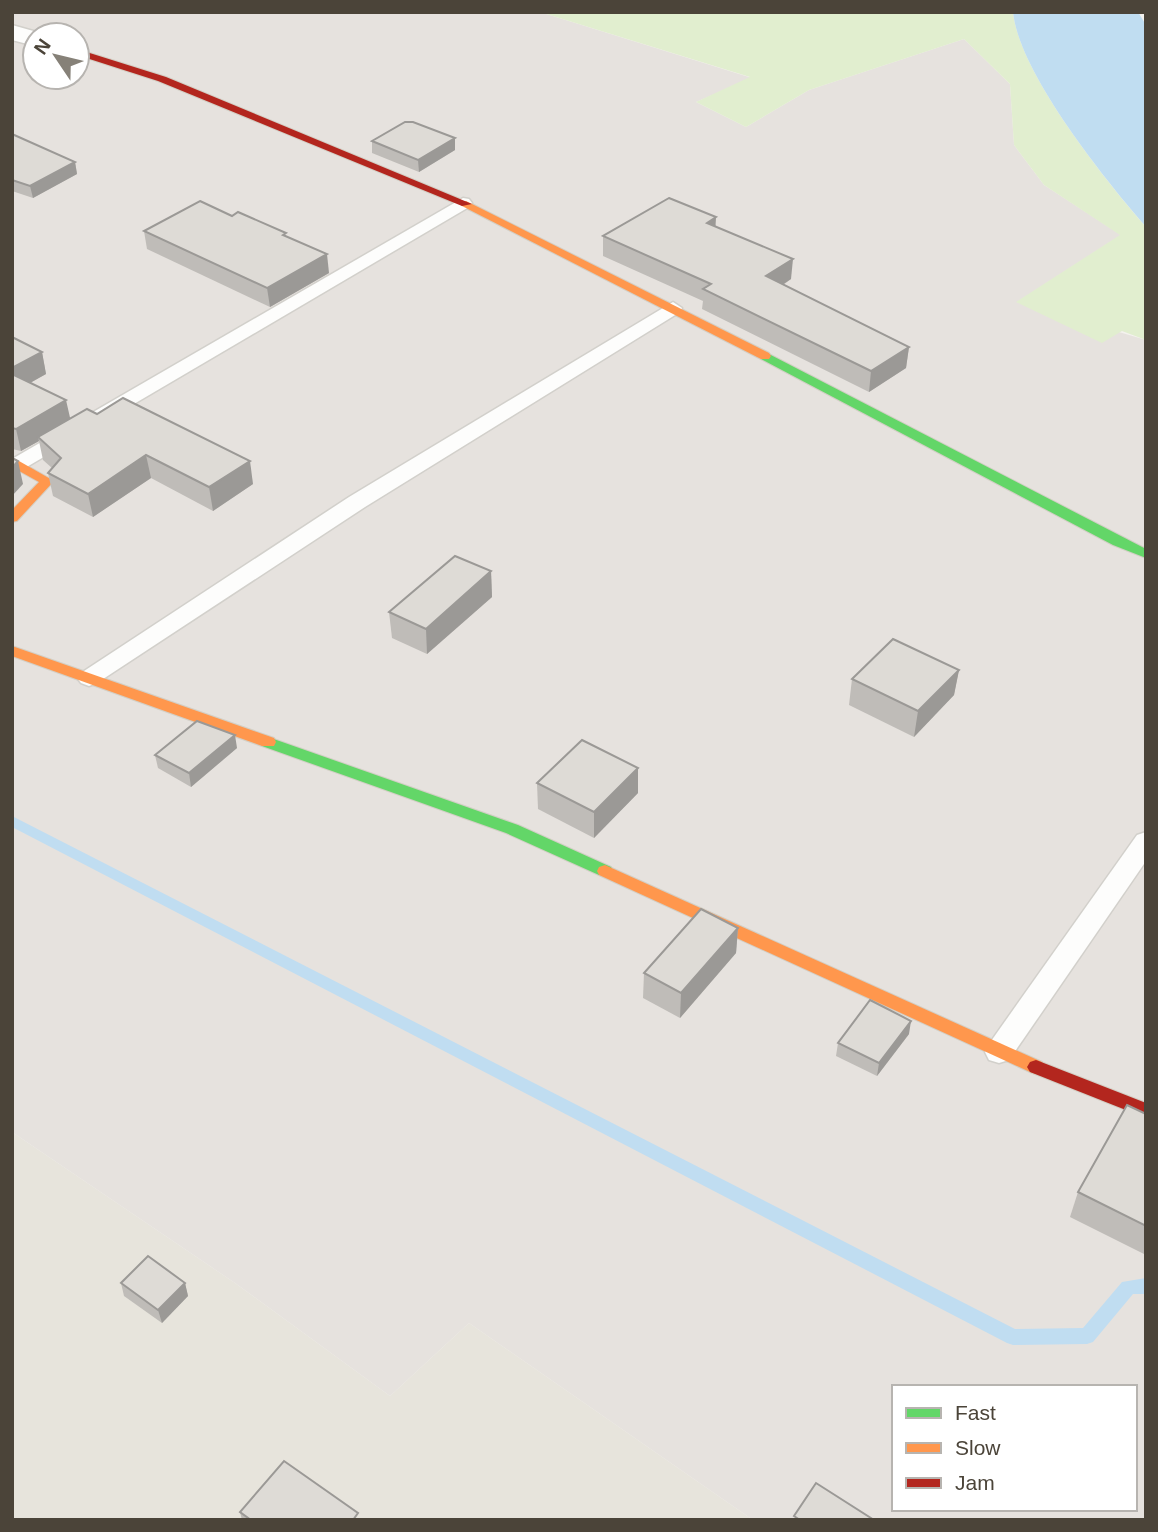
<svg xmlns="http://www.w3.org/2000/svg" width="1158" height="1532" viewBox="0 0 1158 1532" font-family="Arial,sans-serif">
	<style>
		.residential { fill: #e7e4dc }
		.industrial { fill: #e6e2de; fill-rule: evenodd }
		.green { fill: #e1eecf }
		.water { fill: #c0ddf1 }
		.lines { fill: none; stroke-linecap: round; stroke-linejoin: round }
		.stream { fill: #c0ddf1; fill-rule: evenodd }
		.lane-casing { stroke: #d2d0cb; stroke-width: 3 }
		.street-casing { stroke: #d2d0cb; stroke-width: 3 }
		.fast-casing { stroke: #d3cfc5; stroke-width: 2 }
		.slow-casing { stroke: #d3cfc5; stroke-width: 2 }
		.jam-casing { stroke: #d3cfc5; stroke-width: 2 }
		.lane { fill: #fdfdfc; fill-rule: evenodd }
		.street { fill: #fdfdfc; fill-rule: evenodd }
		.fast { fill: #63d668; fill-rule: evenodd }
		.slow { fill: #ff974d; fill-rule: evenodd }
		.jam { fill: #b3261e; fill-rule: evenodd }
		.wall { fill: #bfbcb8 }
		.shaded-wall { fill: #9b9996 }
		.building { fill: #dedbd6; stroke: #9b9996; stroke-width: 2 }
	</style>
	<rect width="100%" height="100%" fill="#f4f2ee"/>
	<!-- residential -->
	<path class="residential" d="M12,1132L235,1283L390,1396L469,1323L753,1520H12Z"/>
	<!-- industrial -->
	<path class="industrial" d="M12,12H540L752,78L696,102L746,127L809,90L964,39L1010,84L1014,145L1044,185L1121,235L1017,302L1146,340V1520H753L469,1323L390,1396L235,1283L12,1132ZM35,35H77V77H35ZM894,1387H1135V1509H894Z"/>
	<!-- green -->
	<path class="green" d="M540,12H1013C1019,73 1105,180 1146,227V340L1122,331L1102,343L1016,302L1120,235L1044,185L1014,145L1010,84L964,39L809,90L746,127L696,102L750,77Z"/>
	<!-- water -->
	<path class="water" d="M1013,12H1138L1146,25V227C1105,180 1019,73 1013,12Z"/>
	<g class="lines">
		<!-- stream -->
		<path class="stream" d="M12,816L1015,1329L1083,1328L1122,1282L1146,1278V1294H1133L1093,1342L1087,1344L1013,1345L1007,1343L12,827Z"/>
		<defs>
			<g id="lane">
				<path d="M463,198L469,199L472,203L469,207L25,468L12,469V459Z"/>
				<path d="M673,302L682,308L680,312L365,507L97,683L89,686L81,683L77,678L81,673L349,497Z"/>
				<path d="M1146,832V861L1009,1060L999,1063L989,1060L985,1052L989,1044L1137,835Z"/>
			</g>
			<path id="street" d="M12,25L44,34V35H35V46L12,40Z"/>
			<g id="fast">
				<path d="M765,352L1146,549V558L1113,545L761,359V353Z"/>
				<path d="M268,737L518,825L611,867L613,871L611,875H599L506,833L262,746L260,742L262,738Z"/>
			</g>
			<g id="slow">
				<path d="M466,201L769,353L771,356L769,359H761L462,206L460,204Z"/>
				<path d="M12,457L54,481L17,521L12,522V510L39,482L12,467Z"/>
				<path d="M12,646L274,738L276,742L274,746H262L12,656Z"/>
				<path d="M605,865L1042,1062L1045,1067L1042,1072L1036,1074L1030,1072L599,875L597,871L599,867Z"/>
			</g>
			<g id="jam">
				<path d="M77,49L166,77L472,204L462,206L158,81L77,55Z"/>
				<path d="M1036,1060L1146,1103V1118L1030,1072L1027,1067L1030,1062Z"/>
			</g>
		</defs>
		<!-- lane casing -->
		<use href="#lane" class="lane-casing"/>
		<!-- street casing -->
		<use href="#street" class="street-casing"/>
		<!-- fast casing -->
		<use href="#fast" class="fast-casing"/>
		<!-- slow casing -->
		<use href="#slow" class="slow-casing"/>
		<!-- jam casing -->
		<use href="#jam" class="jam-casing"/>
		<!-- lane -->
		<use href="#lane" class="lane"/>
		<!-- street -->
		<use href="#street" class="street"/>
		<!-- fast -->
		<use href="#fast" class="fast"/>
		<!-- slow -->
		<use href="#slow" class="slow"/>
		<!-- jam -->
		<use href="#jam" class="jam"/>
	</g>
	<!-- wall -->
	<g class="wall">
		<path d="M12,134L75,162L77,174L33,198L12,191Z"/>
		<path d="M455,138V150L419,172L372,153V141Z"/>
		<path d="M232,216L286,236L329,273L270,307L147,249L144,231Z"/>
		<path d="M716,226L791,279L783,285L909,347L906,368L869,392L702,309L703,301L603,256V236Z"/>
		<path d="M12,337L42,352L46,374L30,383L70,419L253,484L213,511L151,478L93,517L53,496L48,473L52,468L43,460L39,441L21,451L12,449Z"/>
		<path d="M491,571L492,597L427,654L392,638L389,612Z"/>
		<path d="M959,670L954,695L914,737L849,705L852,679Z"/>
		<path d="M237,748L191,787L158,768L155,755Z"/>
		<path d="M537,783L638,793L594,838L538,809Z"/>
		<path d="M738,928L736,953L680,1018L643,998L644,973Z"/>
		<path d="M909,1034L877,1076L836,1056L838,1043Z"/>
		<path d="M1146,1114V1255L1070,1217L1078,1192Z"/>
		<path d="M121,1283H185L188,1296L162,1323L124,1296Z"/>
		<path d="M240,1512L359,1520H242Z"/>
	</g>
	<!-- shaded-wall -->
	<g class="shaded-wall">
		<path d="M455,138V150L419,172L418,160Z"/>
		<path d="M75,162L77,174L33,198L30,186Z"/>
		<path d="M716,217L715,237L707,223Z"/>
		<path d="M327,254L329,273L270,307L267,288Z"/>
		<path d="M793,259L791,279L764,297L766,276Z"/>
		<path d="M909,347L906,368L869,392L871,371Z"/>
		<path d="M42,352L46,374L12,393V368Z"/>
		<path d="M66,400L71,422L38,437L39,441L21,451L16,429Z"/>
		<path d="M146,455L151,478L93,517L88,494Z"/>
		<path d="M18,461L23,484L12,496V468Z"/>
		<path d="M250,461L253,484L213,511L209,487Z"/>
		<path d="M491,571L492,597L427,654L426,629Z"/>
		<path d="M959,670L954,695L914,737L918,711Z"/>
		<path d="M235,735L237,748L191,787L189,773Z"/>
		<path d="M638,768V793L594,838V812Z"/>
		<path d="M738,928L736,953L680,1018L681,993Z"/>
		<path d="M911,1021L909,1034L877,1076L879,1063Z"/>
		<path d="M185,1283L188,1296L162,1323L158,1310Z"/>
	</g>
	<!-- building -->
	<g class="building">
		<path d="M405,122H413L455,138L418,160L372,141Z"/>
		<path d="M12,134L75,162L30,186L12,180Z"/>
		<path d="M669,198L716,217L707,223L793,259L766,276L909,347L871,371L703,289L711,284L603,236Z"/>
		<path d="M200,201L232,216L238,212L286,233L283,235L327,254L267,288L144,231Z"/>
		<path d="M12,337L42,352L12,368Z"/>
		<path d="M12,374L66,400L16,429L12,428Z"/>
		<path d="M123,398L250,461L209,487L146,455L88,494L48,473L61,458L38,437L87,409L97,414Z"/>
		<path d="M12,458L18,461L12,468Z"/>
		<path d="M455,556L491,571L426,629L389,612Z"/>
		<path d="M893,639L959,670L918,711L852,679Z"/>
		<path d="M197,721L235,735L189,773L155,755Z"/>
		<path d="M582,740L638,768L594,812L537,783Z"/>
		<path d="M701,909L738,928L681,993L644,973Z"/>
		<path d="M870,1000L911,1021L879,1063L838,1043Z"/>
		<path d="M1127,1105L1146,1114V1226L1078,1192Z"/>
		<path d="M148,1256L185,1283L158,1310L121,1283Z"/>
		<path d="M284,1461L358,1513L353,1520H251L240,1512Z"/>
		<path d="M816,1483L874,1520H800L794,1516Z"/>
	</g>
	<!-- border -->
	<rect width="1158" height="1532" fill="none" stroke="#4b4439" stroke-width="28"/>
	<!-- legend -->
	<rect x="892" y="1385" width="245" height="126" fill="#ffffff" stroke="#b7b4b0" stroke-width="2"/>
	<rect x="906" y="1408" width="35" height="10" fill="#63d668" stroke="#b7b4b0" stroke-width="2"/>
	<text x="955" y="1420" font-size="21" fill="#4b4439">Fast</text>
	<rect x="906" y="1443" width="35" height="10" fill="#ff974d" stroke="#b7b4b0" stroke-width="2"/>
	<text x="955" y="1455" font-size="21" fill="#4b4439">Slow</text>
	<rect x="906" y="1478" width="35" height="10" fill="#b3261e" stroke="#b7b4b0" stroke-width="2"/>
	<text x="955" y="1490" font-size="21" fill="#4b4439">Jam</text>
	<!-- north arrow -->
	<g transform="translate(56 56) rotate(305)"><circle r="33" fill="#ffffff" stroke="#b7b4b0" stroke-width="2"/>
	<path d="M0-5L12 26L0 18L-12 26Z" fill="#868178"/>
	<text y="-10" font-size="19" font-weight="bold" text-anchor="middle" fill="#4b4439">N</text>
	</g>
</svg>
